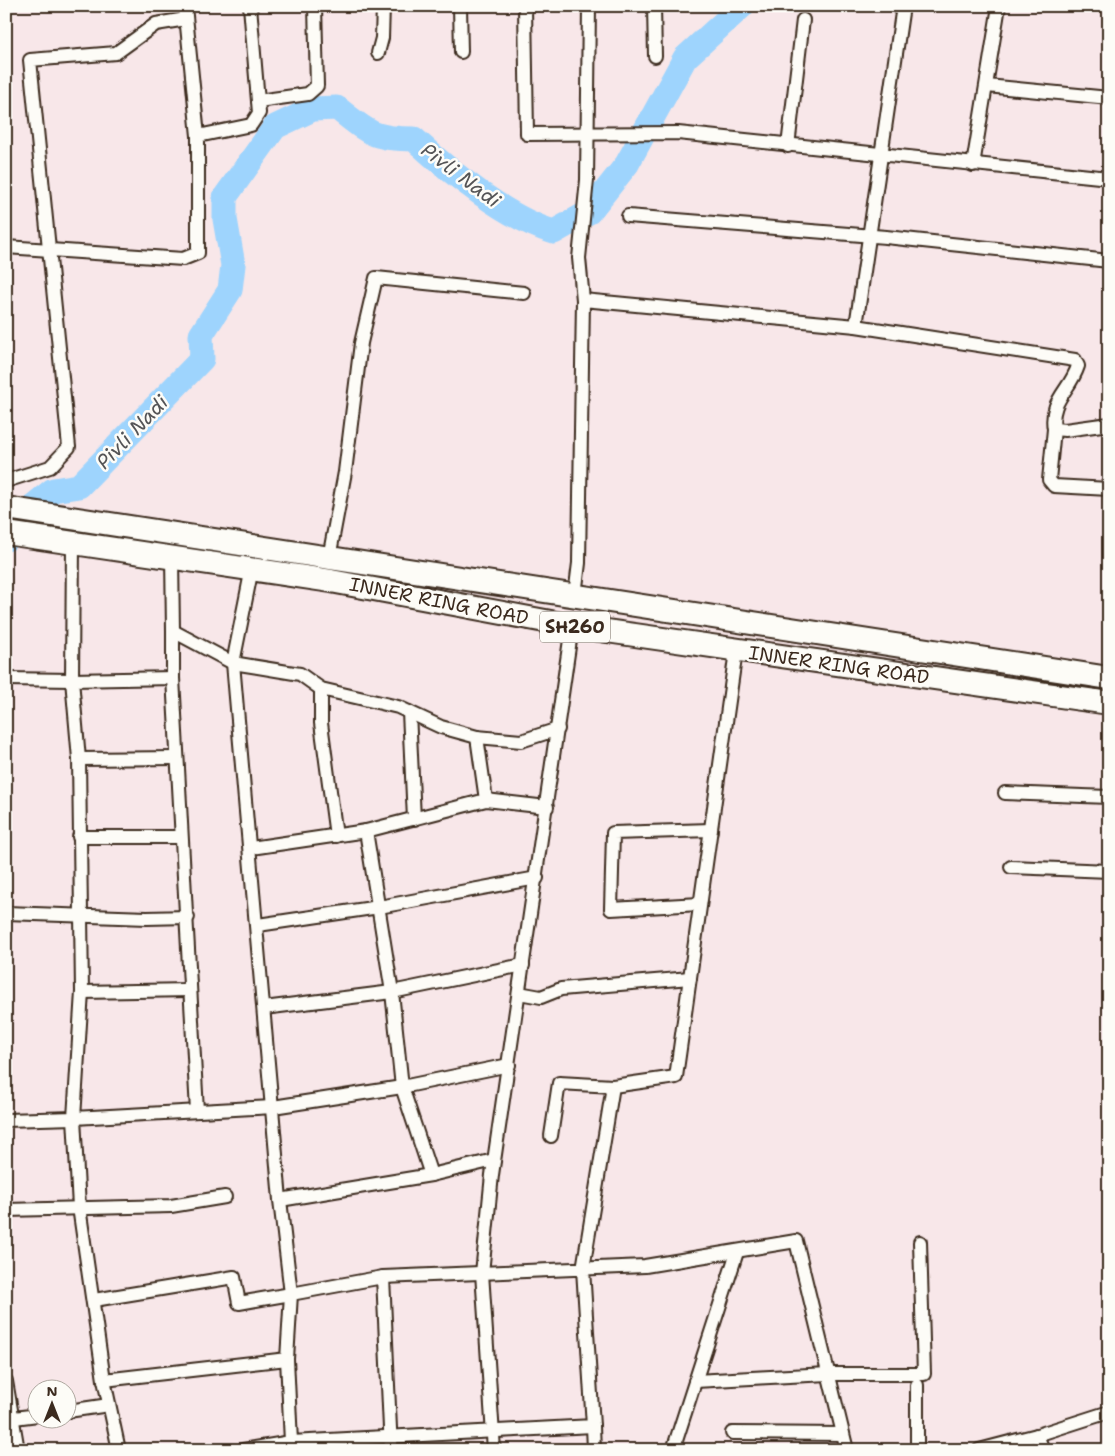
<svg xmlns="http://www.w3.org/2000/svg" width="1115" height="1456" viewBox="0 0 1115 1456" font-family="'Shantell Sans',sans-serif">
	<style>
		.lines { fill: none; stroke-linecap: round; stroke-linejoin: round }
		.river { stroke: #9ed4fd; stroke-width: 25 }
		.street-casing { stroke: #3b2a1e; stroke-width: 16 }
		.highway-casing { stroke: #3b2a1e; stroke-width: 26 }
		.street { stroke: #fdfcf7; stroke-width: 12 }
		.highway { stroke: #fdfcf7; stroke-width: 22 }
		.labels { text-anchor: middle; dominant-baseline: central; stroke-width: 5; stroke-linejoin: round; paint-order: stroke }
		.shield { fill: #fdfcf7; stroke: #75695f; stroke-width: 1 }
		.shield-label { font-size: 18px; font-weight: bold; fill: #3b2a1e }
		.street-label { font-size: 19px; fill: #3b2a1e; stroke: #fdfcf7 }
		.water-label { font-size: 20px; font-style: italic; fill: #545456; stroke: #fdfcf7 }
	</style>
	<rect width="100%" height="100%" fill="#f8e7e9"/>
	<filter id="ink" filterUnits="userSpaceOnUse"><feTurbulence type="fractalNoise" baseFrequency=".02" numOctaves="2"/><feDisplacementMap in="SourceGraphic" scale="10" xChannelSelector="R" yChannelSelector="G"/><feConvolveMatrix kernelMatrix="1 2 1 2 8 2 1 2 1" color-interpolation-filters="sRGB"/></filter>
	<g filter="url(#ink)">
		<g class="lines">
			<!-- river -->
			<path class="river" d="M6,539L32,507L53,490L79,486L202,359L201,335L230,290L233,265L225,219V197L275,127L313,109L337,108C369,133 373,139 414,139C450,172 508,219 554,232L589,212L627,164L685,58L742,6"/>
			<defs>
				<g id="street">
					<path d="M185,6L198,136"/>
					<path d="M460,6L461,52"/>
					<path d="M525,6L527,134L678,133L1109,178"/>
					<path d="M654,6L655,56"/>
					<path d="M378,53L382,38L383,6"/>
					<path d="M987,86L1109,98"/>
					<path d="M258,101L308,94L317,86L315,6"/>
					<path d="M788,146L803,20"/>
					<path d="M973,165L999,6"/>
					<path d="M628,216L886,237L1109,261"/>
					<path d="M6,247L183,259L198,253V136L251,125L259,113L250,6"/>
					<path d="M583,300L579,258L587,180L589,6"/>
					<path d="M856,326L903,6"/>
					<path d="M1054,429L1049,480L1054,486L1109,489"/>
					<path d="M6,481L50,467L69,447L30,60L116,53L156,24L186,19"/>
					<path d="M172,556L173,631L233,663L300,674L321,689L398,707L441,727L477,737L486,800"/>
					<path d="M329,558L345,472L361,343L376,278L524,293"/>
					<path d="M575,595L579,563L583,300L856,326L1075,360L1078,366C1070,391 1049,400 1054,429L1065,430L1109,424"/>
					<path d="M173,631V678"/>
					<path d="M736,651L676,1077L613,1086L583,1269L593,1426L291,1442L287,1359L291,1294L383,1277L645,1266L796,1241L847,1450"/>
					<path d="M6,679L72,680L173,678L197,1111"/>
					<path d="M321,689V723L336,836"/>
					<path d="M409,712L414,819"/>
					<path d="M477,737L521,741L558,729"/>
					<path d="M79,759L177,758"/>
					<path d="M1005,793L1109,797"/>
					<path d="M366,831L392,992L402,1087L431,1175"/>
					<path d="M79,837H181"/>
					<path d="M251,848L366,831L486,800L547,807"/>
					<path d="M1011,867L1109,871"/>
					<path d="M700,904L611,909L613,833L711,830"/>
					<path d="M6,913L147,918L188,917"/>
					<path d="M258,925L379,907L537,878"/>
					<path d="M82,992L190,990"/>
					<path d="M519,993L541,997L561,989L690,978"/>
					<path d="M264,1008L392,992L523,965"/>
					<path d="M6,1120L74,1118L82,992L79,759L72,680L73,542"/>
					<path d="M551,1136L559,1083L613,1086"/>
					<path d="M280,1200L431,1175L494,1160"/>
					<path d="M6,1210L171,1206L225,1197"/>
					<path d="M383,1277L391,1450"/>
					<path d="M94,1300L234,1277L239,1303L291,1294L280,1200L233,663L252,568"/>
					<path d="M104,1380L287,1359"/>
					<path d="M6,1381L18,1450"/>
					<path d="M695,1381L828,1374H924L920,1242"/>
					<path d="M68,1411L109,1405"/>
					<path d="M6,1419L38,1415"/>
					<path d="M593,1426L594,1450"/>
					<path d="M732,1433L843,1434"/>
					<path d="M1037,1435L1043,1450"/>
					<path d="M119,1450L104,1380L79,1207L74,1118L273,1107L402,1087L509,1065"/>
					<path d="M243,1450L291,1442V1450"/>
					<path d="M494,1450L482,1273L492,1175L572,626"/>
					<path d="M673,1450L737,1252"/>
					<path d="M917,1450V1385"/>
					<path d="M979,1450L1037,1435L1109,1412"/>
				</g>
				<g id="highway">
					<path d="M6,508L1109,678"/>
					<path d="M6,533L331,581L572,626L1109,703"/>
				</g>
			</defs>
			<!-- street casing -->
			<use href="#street" class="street-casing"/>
			<!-- highway casing -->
			<use href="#highway" class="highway-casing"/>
			<!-- street -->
			<use href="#street" class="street"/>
			<!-- highway -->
			<use href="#highway" class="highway"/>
		</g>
	</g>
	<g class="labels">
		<!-- shield labels -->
		<rect class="shield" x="540" y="611.5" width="70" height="31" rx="4"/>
		<g class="shield-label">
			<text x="575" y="627">SH260</text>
		</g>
		<!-- street labels -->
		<g class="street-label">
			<text transform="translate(439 601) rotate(11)">INNER RING ROAD</text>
			<text transform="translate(839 665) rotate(8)">INNER RING ROAD</text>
		</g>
		<!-- water labels -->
		<g class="water-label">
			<text transform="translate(461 175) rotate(37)">Pivli Nadi</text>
			<text transform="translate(132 432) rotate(-46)">Pivli Nadi</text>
		</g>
	</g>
	<!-- margin -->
	<rect width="1115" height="1456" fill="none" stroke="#fdfcf7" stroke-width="25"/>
	<rect x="12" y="12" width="1090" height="1431" fill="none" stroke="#3b2a1e" stroke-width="2" filter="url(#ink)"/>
	<!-- north arrow -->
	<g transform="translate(52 1404)"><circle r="24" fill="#fdfcf7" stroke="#afa8a0"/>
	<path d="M0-4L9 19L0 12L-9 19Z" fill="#3b2a1e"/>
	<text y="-8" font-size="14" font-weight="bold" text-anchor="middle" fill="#3b2a1e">N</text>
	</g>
</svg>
